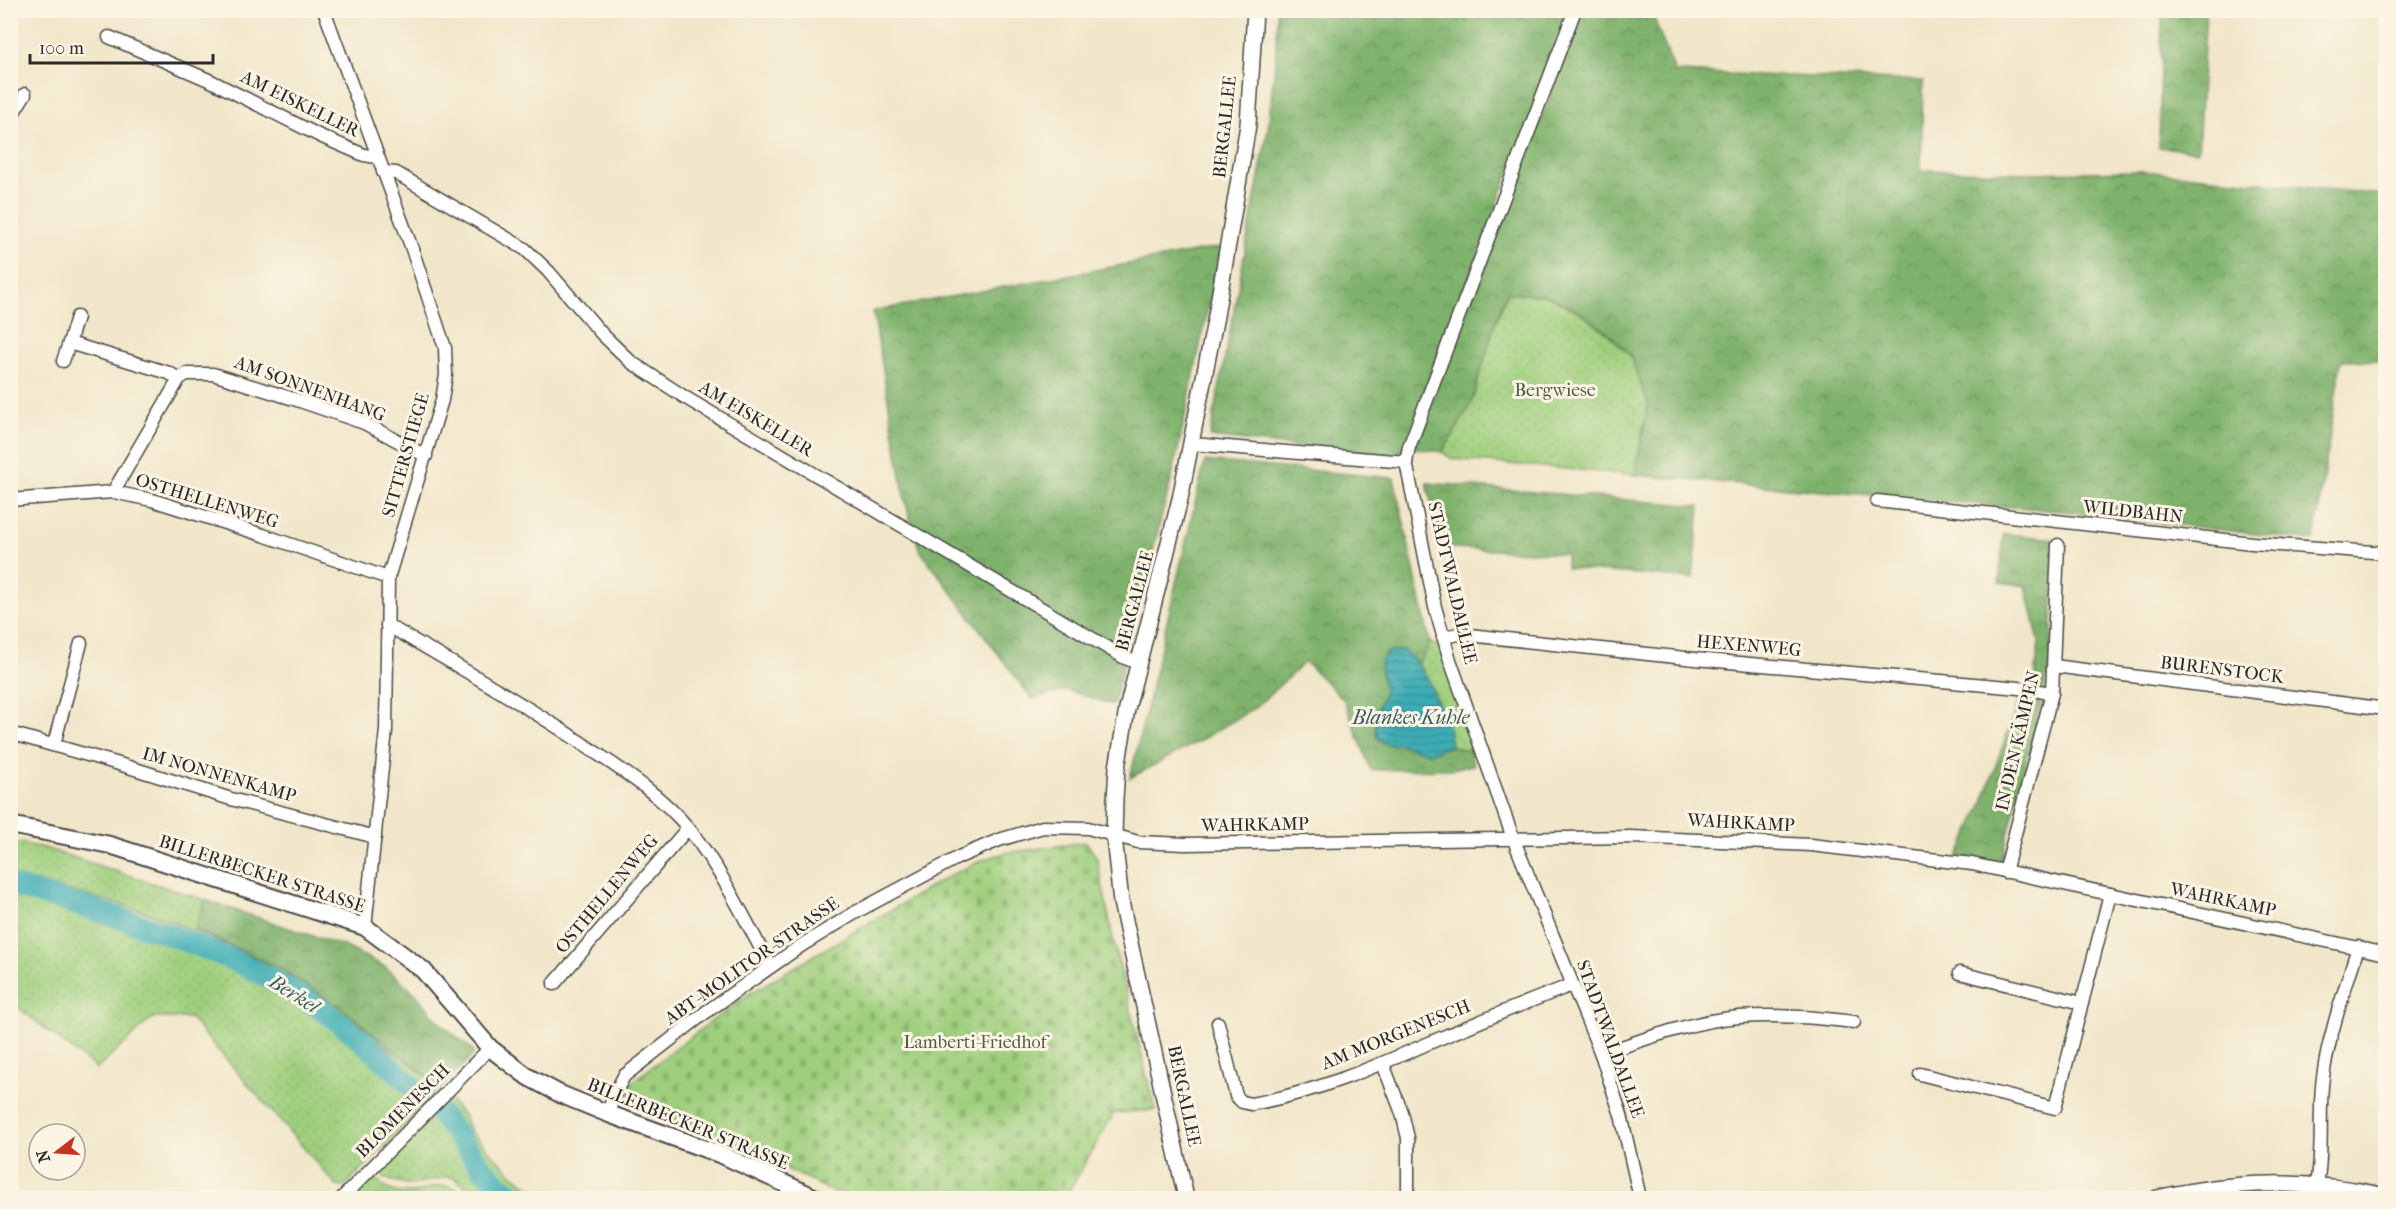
<svg xmlns="http://www.w3.org/2000/svg" width="2396" height="1209" viewBox="0 0 2396 1209" font-family="'IM FELL French Canon',serif">
	<style>
		.grass { fill: url(#grass-dots); stroke: #657d54; stroke-width: 1.5 }
		.forest { fill: url(#forest-crowns); stroke: #556e4c; stroke-width: 1.5 }
		.wetland { fill: url(#wetland-marsh); stroke: #657d54; stroke-width: 1.5 }
		.cemetery { fill: url(#cemetery-stones); stroke: #657d54; stroke-width: 1.5 }
		.water { fill: url(#water-rules); stroke: #346c70; stroke-width: 1.5 }
		.lines { fill: none; stroke-linecap: round; stroke-linejoin: round }
		.river { stroke: #3cadb5; stroke-width: 22 }
		.minor-casing { stroke: #494743; stroke-width: 15 }
		.tertiary-casing { stroke: #494743; stroke-width: 18 }
		.secondary-casing { stroke: #494743; stroke-width: 20 }
		.minor { stroke: #fff; stroke-width: 12 }
		.tertiary { stroke: #fff; stroke-width: 15 }
		.secondary { stroke: #fff; stroke-width: 16 }
		.labels { text-anchor: middle; dominant-baseline: central; stroke-width: 6; stroke-linejoin: round; paint-order: stroke }
		.street-label { font-size: 18px; fill: #2b2b2b; stroke: #fcf5e5 }
		.park-label { font-size: 18px; fill: #4e5c44; stroke: #fcf5e5 }
		.water-label { font-size: 20px; font-style: italic; fill: #325f62; stroke: #fcf5e5 }
	</style>
	<defs>
		<pattern id="grass-dots" width="8" height="8" patternUnits="userSpaceOnUse" patternTransform="scale(1.5)"><rect width="8" height="8" fill="#9fcf7d"/><path d="M2 2h.1M6 6h.1" fill="none" stroke="#89b26c" stroke-width="1.8" stroke-linecap="round"/></pattern>
		<pattern id="forest-crowns" width="20" height="18" patternUnits="userSpaceOnUse" patternTransform="scale(1.5)"><rect width="20" height="18" fill="#7fb26c"/><path d="M2 6a3 3 0 1 1 6 0M12 15a3 3 0 1 1 6 0" fill="none" stroke="#689159"/></pattern>
		<pattern id="wetland-marsh" width="20" height="14" patternUnits="userSpaceOnUse" patternTransform="scale(1.5)"><rect width="20" height="14" fill="#9fcf7d"/><path d="M1 5h8M5 5V1M11 12h8M15 12V8" fill="none" stroke="#89b26c"/></pattern>
		<pattern id="cemetery-stones" width="16" height="16" patternUnits="userSpaceOnUse" patternTransform="scale(1.5)"><rect width="16" height="16" fill="#9fcf7d"/><path d="M2 7V4a2 2 0 0 1 4 0v3zM10 15v-3a2 2 0 0 1 4 0v3z" fill="#89b26c"/></pattern>
		<pattern id="water-rules" width="6" height="5" patternUnits="userSpaceOnUse" patternTransform="scale(1.5)"><rect width="6" height="5" fill="#3cadb5"/><path d="M0 2.5h6" fill="none" stroke="#338d93"/></pattern>
	</defs>
	<rect width="100%" height="100%" fill="#fcf5e5"/>
	<filter id="ink" filterUnits="userSpaceOnUse"><feTurbulence type="fractalNoise" baseFrequency=".0167" numOctaves="2"/><feDisplacementMap in="SourceGraphic" scale="12" xChannelSelector="R" yChannelSelector="G"/><feConvolveMatrix kernelMatrix="1 2 1 2 8 2 1 2 1" color-interpolation-filters="sRGB"/></filter>
	<filter id="wash" filterUnits="userSpaceOnUse"><feTurbulence type="fractalNoise" baseFrequency=".008" numOctaves="4" result="noise"/><feDisplacementMap in="SourceGraphic" scale="24" xChannelSelector="R" yChannelSelector="G"/><feGaussianBlur stdDeviation="1.35" result="paint"/><feColorMatrix in="noise" values="0 0 0 0 0 0 0 0 0 0 0 0 0 0 0 0 0 1.4 0 .05"/><feComposite in="paint" operator="in"/></filter>
	<g filter="url(#wash)">
		<rect width="100%" height="100%" fill="#f1e6c9"/>
		<!-- grass -->
		<g class="grass">
			<path d="M1507,293L1545,295L1579,312L1607,333L1630,355L1648,403L1635,475L1452,459L1442,452L1461,422L1473,398L1495,323Z"/>
			<path d="M1430,643L1441,647L1479,754L1451,746C1447,719 1433,687 1418,664Z"/>
			<path d="M11,841L44,848L205,900L195,929L279,968L339,1006L441,1088L433,1096C419,1082 406,1066 392,1053C325,988 235,944 147,913C103,898 55,888 11,875Z"/>
			<path d="M10,895L158,939L192,951L265,986L312,1012L345,1039L362,1050L422,1108L344,1187L337,1186L190,1018H152L97,1069L11,1002Z"/>
			<path d="M449,1099L465,1118L470,1131L513,1175L534,1190L556,1198C551,1199 543,1200 538,1198C499,1187 467,1136 442,1106Z"/>
			<path d="M431,1117L490,1190L503,1198H481L456,1179L448,1177L411,1185L390,1180L377,1172Z"/>
		</g>
		<!-- forest -->
		<g class="forest">
			<path d="M1277,11H1571L1400,458L1210,437L1268,129L1276,53Z"/>
			<path d="M1583,11H1651L1675,72L1923,81L1921,170L2031,173L2142,171L2385,195V361L2341,360L2314,541L2073,512L1635,475L1648,403L1630,355L1607,332L1580,312L1545,295L1507,293L1495,323L1473,398L1461,422L1442,452L1414,448Z"/>
			<path d="M2162,11H2206L2198,151L2159,147Z"/>
			<path d="M1221,247L1173,473L1113,705L1067,690L1032,699L919,549L905,500L873,311Z"/>
			<path d="M1205,461L1394,478L1430,643L1418,664L1402,650L1381,663L1384,693L1378,707L1380,715L1375,727L1377,738L1387,745L1401,744L1428,753L1451,746L1469,751L1474,765L1453,769L1371,770L1344,700L1305,662L1256,707L1201,740L1130,778Z"/>
			<path d="M1427,483L1700,506L1693,579L1566,568V554L1441,547Z"/>
			<path d="M2004,534L2055,539L2051,662L2000,867L1958,857L1982,805L2023,688H2034L2039,642L2026,586L1999,582Z"/>
			<path d="M205,900L346,947L385,967L415,993L441,1024L473,1050V1055L441,1088L339,1006L279,968L195,929Z"/>
		</g>
		<!-- wetland -->
		<path class="wetland" d="M373,1176C378,1180 383,1187 388,1189C421,1205 435,1167 470,1198H351Z"/>
		<!-- cemetery -->
		<path class="cemetery" d="M1086,842L1097,858L1113,939L1155,1110L1114,1113L1065,1198H844L806,1178L720,1138L628,1104L632,1082L742,998L949,876L982,860L1005,853Z"/>
		<!-- water -->
		<path class="water" d="M1403,650L1418,664L1430,682L1436,701L1448,724L1451,746L1428,753L1401,744L1387,745L1378,738L1375,727L1380,715L1378,707L1384,693L1380,663L1388,652Z"/>
		<g class="lines">
			<!-- river -->
			<path class="river" d="M10,885C141,924 272,957 375,1052C397,1073 421,1093 441,1115C469,1147 479,1174 517,1198"/>
		</g>
	</g>
	<g filter="url(#ink)">
		<g class="lines">
			<defs>
				<g id="minor">
					<path d="M324,10L411,246L445,348L446,375L442,400L388,578L386,730L365,927"/>
					<path d="M1575,10L1409,447L1406,462L1435,607L1450,660L1513,838L1601,1054L1621,1115L1640,1198"/>
					<path d="M109,37L211,81L320,136L364,155L377,157"/>
					<path d="M10,118L25,94"/>
					<path d="M383,172L396,173L525,249L548,271L602,334L631,362L686,398L1125,658L1139,663"/>
					<path d="M69,343L77,317"/>
					<path d="M63,361L69,343L169,373L179,379"/>
					<path d="M1192,444L1406,462"/>
					<path d="M113,492L179,379L186,374H213L297,400L364,423L426,456"/>
					<path d="M10,500L113,492L152,500L263,535L388,578"/>
					<path d="M1877,501L2252,543L2386,553"/>
					<path d="M387,625C455,664 522,703 586,746C623,771 660,794 689,829C722,871 745,919 770,966"/>
					<path d="M1443,637L1459,634L1695,659L2019,688L2052,693"/>
					<path d="M2054,666L2386,709"/>
					<path d="M10,733L119,764L231,799L375,837"/>
					<path d="M54,744L81,643"/>
					<path d="M2005,872L2052,693L2058,545"/>
					<path d="M1960,973L2082,1003"/>
					<path d="M554,984L688,828"/>
					<path d="M1218,1023L1236,1096L1242,1102L1251,1104C1315,1093 1377,1066 1436,1040C1481,1021 1526,1002 1572,985"/>
					<path d="M1601,1054C1645,1039 1692,1021 1739,1017C1778,1014 1815,1017 1854,1022"/>
					<path d="M1383,1064L1402,1113L1408,1138V1198"/>
					<path d="M1920,1074L2055,1108L2110,894"/>
					<path d="M609,1114L612,1099L624,1076L706,1012L802,945L858,911L959,857L999,840L1043,827L1088,828L1138,842L1185,844L1631,837L1811,845L1972,864L2386,954"/>
					<path d="M2317,1184C2324,1148 2318,1113 2323,1077C2329,1033 2345,990 2358,947"/>
					<path d="M342,1198L490,1048"/>
				</g>
				<g id="tertiary">
					<path d="M1186,1198L1121,902L1114,837L1115,799L1117,768L1127,709L1180,499L1216,316L1248,125L1255,10"/>
					<path d="M2157,1198C2237,1180 2305,1179 2386,1196"/>
				</g>
				<path id="secondary" d="M10,825L110,845L365,927L423,970L490,1048L528,1077L560,1094L609,1114L722,1155L816,1198"/>
			</defs>
			<!-- minor casing -->
			<use href="#minor" class="minor-casing"/>
			<!-- tertiary casing -->
			<use href="#tertiary" class="tertiary-casing"/>
			<!-- secondary casing -->
			<use href="#secondary" class="secondary-casing"/>
			<!-- minor -->
			<use href="#minor" class="minor"/>
			<!-- tertiary -->
			<use href="#tertiary" class="tertiary"/>
			<!-- secondary -->
			<use href="#secondary" class="secondary"/>
		</g>
	</g>
	<g class="labels">
		<!-- street labels -->
		<g class="street-label">
			<text transform="translate(300 104) rotate(26)">AM EISKELLER</text>
			<text transform="translate(1225 127) rotate(-84)">BERGALLEE</text>
			<text transform="translate(310 389) rotate(20)">AM SONNENHANG</text>
			<text transform="translate(756 419) rotate(31)">AM EISKELLER</text>
			<text transform="translate(406 455) rotate(-74)">SITTERSTIEGE</text>
			<text transform="translate(207 501) rotate(17)">OSTHELLENWEG</text>
			<text transform="translate(2133 512) rotate(6)">WILDBAHN</text>
			<text transform="translate(1452 583) rotate(77)">STADTWALDALLEE</text>
			<text transform="translate(1135 601) rotate(-75)">BERGALLEE</text>
			<text transform="translate(1749 646) rotate(5)">HEXENWEG</text>
			<text transform="translate(2222 670) rotate(7)">BURENSTOCK</text>
			<text transform="translate(2018 741) rotate(-77)">IN DEN KÄMPEN</text>
			<text transform="translate(219 775) rotate(16)">IM NONNENKAMP</text>
			<text transform="translate(1741 823) rotate(3)">WAHRKAMP</text>
			<text transform="translate(1255 825) rotate(-1)">WAHRKAMP</text>
			<text transform="translate(262 874) rotate(18)">BILLERBECKER STRASSE</text>
			<text transform="translate(607 894) rotate(-50)">OSTHELLENWEG</text>
			<text transform="translate(2223 900) rotate(12)">WAHRKAMP</text>
			<text transform="translate(752 961) rotate(-35)">ABT-MOLITOR-STRASSE</text>
			<text transform="translate(1396 1035) rotate(-22)">AM MORGENESCH</text>
			<text transform="translate(1610 1039) rotate(70)">STADTWALDALLEE</text>
			<text transform="translate(1184 1096) rotate(78)">BERGALLEE</text>
			<text transform="translate(403 1111) rotate(-45)">BLOMENESCH</text>
			<text transform="translate(688 1124) rotate(22)">BILLERBECKER STRASSE</text>
		</g>
		<!-- park labels -->
		<g class="park-label">
			<text x="1555" y="390">Bergwiese</text>
			<text x="975" y="1042">Lamberti-Friedhof</text>
		</g>
		<!-- water labels -->
		<g class="water-label">
			<text x="1411" y="717">Blankes Kuhle</text>
			<text transform="translate(294 994) rotate(32)">Berkel</text>
		</g>
	</g>
	<!-- margin -->
	<rect width="2396" height="1209" fill="none" stroke="#fcf5e5" stroke-width="36"/>
	<!-- north arrow -->
	<g transform="translate(57 1152) rotate(253)"><circle r="28" fill="#fcf5e5" stroke="#a8a49b" stroke-width="1.5"/>
	<path d="M0-4.5L10 22L0 15L-10 22Z" fill="#c8321e"/>
	<text y="-9" font-size="16" font-weight="bold" text-anchor="middle" fill="#2b2b2b">N</text>
	</g>
	<!-- scale -->
	<path d="M30 54v9h183v-9" fill="none" stroke="#2b2b2b" stroke-width="3"/>
	<text x="39" y="54" font-size="18" fill="#2b2b2b" stroke="#fcf5e5" stroke-width="4.5" paint-order="stroke">100 m</text>
</svg>
